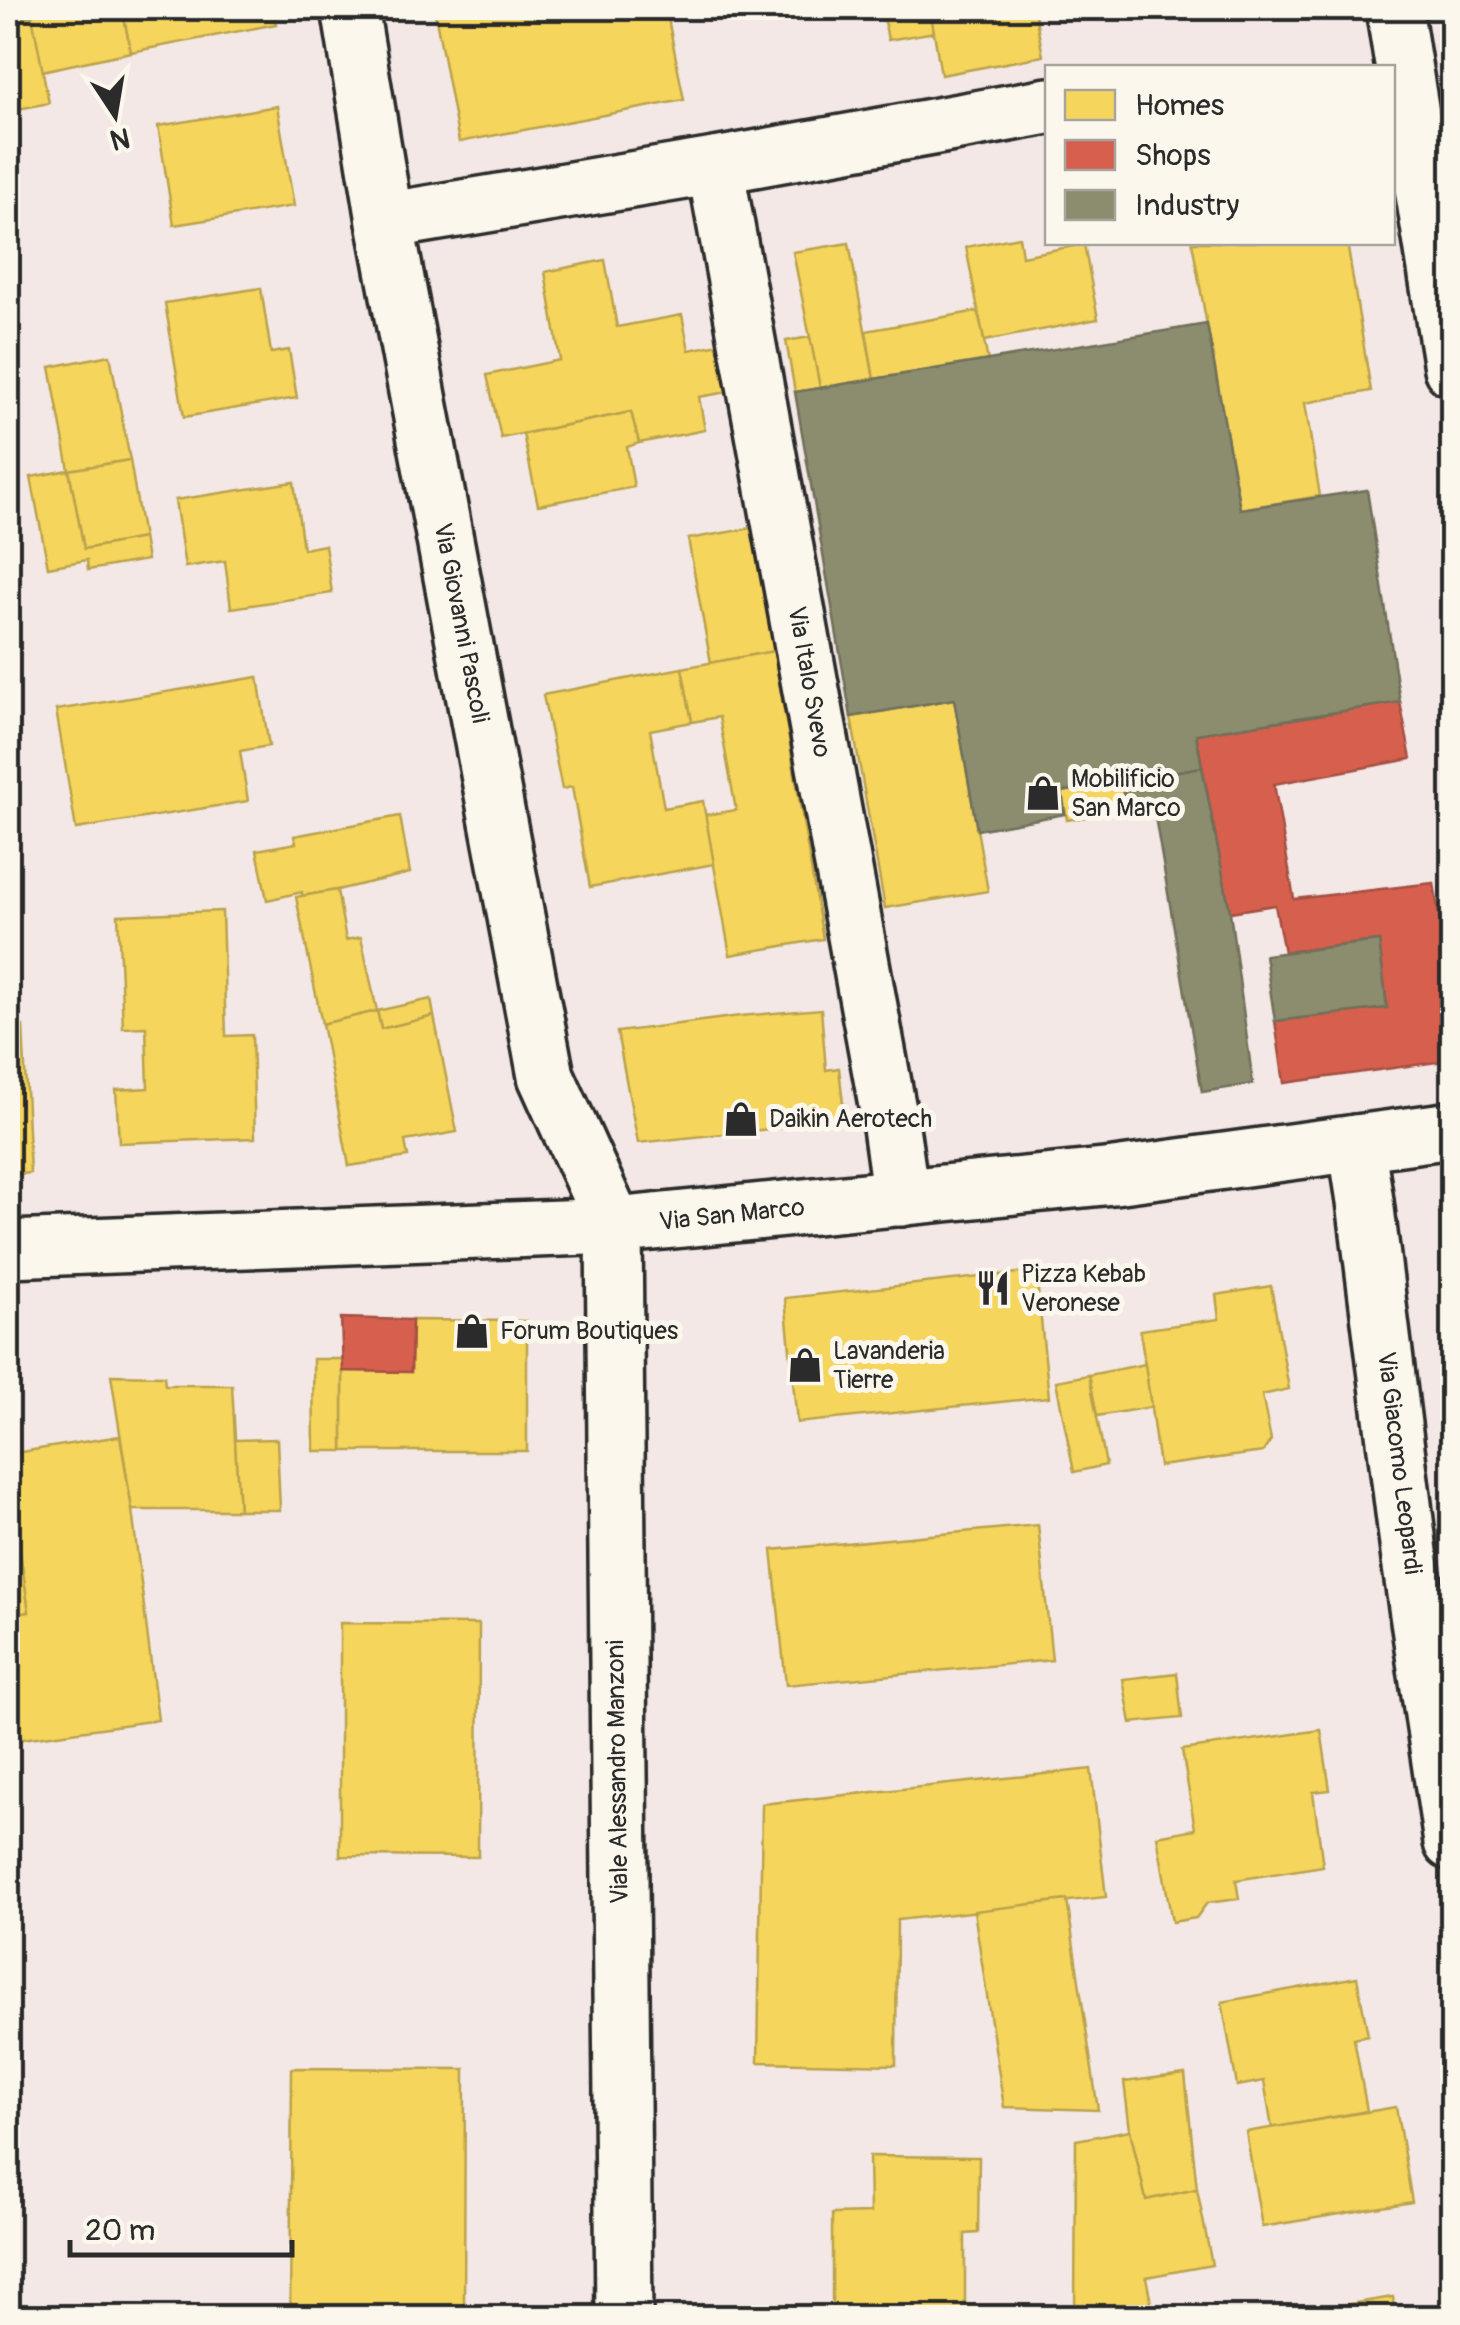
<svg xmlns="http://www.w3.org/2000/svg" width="1460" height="2325" viewBox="0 0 1460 2325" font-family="Pangolin,sans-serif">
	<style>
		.green { fill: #9bdba4; stroke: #638368; stroke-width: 2.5 }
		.homes { fill: #f6d55c; stroke: #b9a24d; stroke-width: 2.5 }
		.shops { fill: #d6604d; stroke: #a35043; stroke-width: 2.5 }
		.industry { fill: #8c8c6e; stroke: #6f6f5a; stroke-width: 2.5 }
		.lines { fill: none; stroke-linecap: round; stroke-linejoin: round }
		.minor-casing { stroke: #2b2b2b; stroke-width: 62 }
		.tertiary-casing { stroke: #2b2b2b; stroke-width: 62 }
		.secondary-casing { stroke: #2b2b2b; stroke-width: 62 }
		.minor { stroke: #fbf7ec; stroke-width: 55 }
		.tertiary { stroke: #fbf7ec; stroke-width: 55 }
		.secondary { stroke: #fbf7ec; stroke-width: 55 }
		.labels { text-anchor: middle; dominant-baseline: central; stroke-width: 10; stroke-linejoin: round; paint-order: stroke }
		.street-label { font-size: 25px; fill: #2b2b2b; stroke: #fbf7ec }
		.poi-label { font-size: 25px; fill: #2b2b2b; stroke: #fbf7ec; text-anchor: start }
	</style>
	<rect width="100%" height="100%" fill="#f4e8e6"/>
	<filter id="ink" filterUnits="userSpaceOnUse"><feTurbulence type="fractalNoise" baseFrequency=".01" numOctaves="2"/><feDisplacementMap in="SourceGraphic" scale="20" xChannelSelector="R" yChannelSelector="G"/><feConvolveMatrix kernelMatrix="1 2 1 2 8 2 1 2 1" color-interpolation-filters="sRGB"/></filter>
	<g filter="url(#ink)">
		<!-- green -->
		<path class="green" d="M1438,8H1452V41L1444,43Z"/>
		<!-- homes -->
		<g class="homes">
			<path d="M30,8H122L131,52L42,71Z"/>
			<path d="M122,8H273L276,24L131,52Z"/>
			<path d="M434,8H666L684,100L459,142Z"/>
			<path d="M882,8H930L935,32L888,40Z"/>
			<path d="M930,8H1034L1043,56L941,75Z"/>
			<path d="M32,16L49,103L8,111V20Z"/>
			<path d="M277,106L294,206L174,225L158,126Z"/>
			<path d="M1019,237L1022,256L1084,244L1098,319L984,341L966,247Z"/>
			<path d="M1192,242H1347L1371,391L1305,403L1320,496L1240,509Z"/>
			<path d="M849,243L874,379L820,388L793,252Z"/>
			<path d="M605,260L617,327L682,315L689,350L719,344L728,392L699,397L705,430L639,443L631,412L501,438L487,375L560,360L545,272Z"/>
			<path d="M261,288L271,353L289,350L297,398L184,417L165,303Z"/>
			<path d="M978,311L988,361L874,379L866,331Z"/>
			<path d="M810,337L820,388L795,392L786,341Z"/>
			<path d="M110,355L130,460L69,470L50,367Z"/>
			<path d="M631,412L639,443L627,447L634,487L538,505L523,434Z"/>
			<path d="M130,460L143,538L84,549L69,470Z"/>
			<path d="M69,470L84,549L143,538L147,560L88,570L87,560L48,567L31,477Z"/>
			<path d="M294,482L303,549L325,545L332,593L231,608L225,561L185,567L175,500Z"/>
			<path d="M752,528L774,651L711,663L688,539Z"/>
			<path d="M774,651L823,939L730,955L705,815L736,810L719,717L692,722L682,668Z"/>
			<path d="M682,668L692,722L650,730L664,808L703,801L714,864L590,887L572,787L562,789L543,695Z"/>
			<path d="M258,677L269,746L240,751L248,801L76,829L56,710Z"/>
			<path d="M954,699L988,891L885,908L851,717Z"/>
			<path d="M1121,781L1126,810L1067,820L1062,792Z"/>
			<path d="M400,816L410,873L337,890L302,896V892L267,900L257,850L296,843L294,836Z"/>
			<path d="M337,890L346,940L361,937L377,1011L322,1024L296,897Z"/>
			<path d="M222,911L226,1036L252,1035L255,1138L119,1143L116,1090L148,1088L146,1027L123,1028L118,915Z"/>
			<path d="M431,999L434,1016L381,1029L377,1011Z"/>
			<path d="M821,1009L826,1070L839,1068L845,1121L638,1143L617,1032L740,1016Z"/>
			<path d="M377,1011L381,1029L434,1016L457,1132L405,1141L408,1157L349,1166L322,1024Z"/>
			<path d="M23,1026L30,1173L8,1175V1027Z"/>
			<path d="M1036,1271L1049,1397L797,1423L785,1298Z"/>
			<path d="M1271,1286L1289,1389L1262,1395L1271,1440L1263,1452L1159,1466L1140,1330L1219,1319L1216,1295Z"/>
			<path d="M412,1320L527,1321V1451H343V1371L411,1372Z"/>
			<path d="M313,1359H343V1451H314Z"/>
			<path d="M1145,1364L1151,1407L1097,1416L1089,1375Z"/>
			<path d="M111,1375L164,1376L165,1385H232L239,1510H132Z"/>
			<path d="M1089,1375L1106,1465L1074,1472L1056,1381Z"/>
			<path d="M120,1436L132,1510L158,1720L8,1741V1615L29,1612L8,1473V1454Z"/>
			<path d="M277,1439L280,1510H239L235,1440Z"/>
			<path d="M8,1473L29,1612L8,1615Z"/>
			<path d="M1038,1525L1052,1660L786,1685L772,1550Z"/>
			<path d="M340,1623L479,1624L478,1857L340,1856Z"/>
			<path d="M1177,1673L1182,1718L1131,1723L1123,1679Z"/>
			<path d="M1321,1730L1330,1790L1313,1792L1323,1866L1236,1880L1239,1899L1207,1903L1196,1918L1172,1922L1157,1836L1195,1829L1182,1750Z"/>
			<path d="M1091,1769L1106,1897L897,1920L896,2065L758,2062L762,1804Z"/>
			<path d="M1067,1900L1098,2110L1004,2107L974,1911Z"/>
			<path d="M1357,1977L1368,2035L1354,2038L1367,2111L1272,2128L1264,2081L1237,2086L1222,2002Z"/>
			<path d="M292,2068L465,2069L464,2318H290Z"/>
			<path d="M1185,2074L1197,2189L1146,2200L1130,2130L1124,2082Z"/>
			<path d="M1396,2107L1412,2202L1262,2227L1246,2132Z"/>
			<path d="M1130,2130L1146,2200L1197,2189L1212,2265L1146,2277L1154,2318H1075L1076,2140Z"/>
			<path d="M869,2156L979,2157L978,2233L965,2234V2318H832V2214L870,2213Z"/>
			<path d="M1393,2297L1396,2318L1270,2317Z"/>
		</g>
		<!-- shops -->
		<g class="shops">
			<path d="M1400,702L1411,759L1274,784L1294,899L1434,883L1452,999V1060L1284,1083L1275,1021L1387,1008L1379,941L1284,952L1275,905L1230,912L1196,734Z"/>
			<path d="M341,1318L412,1320L411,1372L343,1371Z"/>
		</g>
		<!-- industry -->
		<g class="industry">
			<path d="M1207,324L1240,509L1367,490L1400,702L1196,734L1202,767L1062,792L1065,814L977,830L954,699L851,717L795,392Z"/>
			<path d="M1202,767L1230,912L1253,1084L1202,1092L1153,805L1126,810L1121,781Z"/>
			<path d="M1379,941L1387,1008L1275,1021L1265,955Z"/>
		</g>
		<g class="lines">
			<defs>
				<g id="minor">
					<path d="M350,8L385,221L546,1076L614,1226"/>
					<path d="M1394,8L1452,368"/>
					<path d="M715,166L1048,106"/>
					<path d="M385,221L715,166L891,1127L901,1198"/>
					<path d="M1356,1143L1365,1201L1410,1560L1452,1842"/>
				</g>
				<path id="tertiary" d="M614,1226L624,2318"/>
				<path id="secondary" d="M8,1249L614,1226L1114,1176L1452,1130"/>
			</defs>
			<!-- minor casing -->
			<use href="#minor" class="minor-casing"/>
			<!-- tertiary casing -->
			<use href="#tertiary" class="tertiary-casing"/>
			<!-- secondary casing -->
			<use href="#secondary" class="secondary-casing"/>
			<!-- minor -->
			<use href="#minor" class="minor"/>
			<!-- tertiary -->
			<use href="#tertiary" class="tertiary"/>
			<!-- secondary -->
			<use href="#secondary" class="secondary"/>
		</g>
	</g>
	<!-- icons -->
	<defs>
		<symbol id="shop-bare" viewBox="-9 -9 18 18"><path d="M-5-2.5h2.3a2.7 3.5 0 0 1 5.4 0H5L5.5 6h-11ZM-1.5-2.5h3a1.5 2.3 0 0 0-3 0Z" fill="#2b2b2b" stroke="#fbf7ec" stroke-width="2.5" paint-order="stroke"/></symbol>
		<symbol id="restaurant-bare" viewBox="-9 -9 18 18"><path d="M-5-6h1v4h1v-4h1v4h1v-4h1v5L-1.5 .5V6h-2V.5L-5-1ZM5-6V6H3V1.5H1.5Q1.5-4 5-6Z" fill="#2b2b2b" stroke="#fbf7ec" stroke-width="2.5" paint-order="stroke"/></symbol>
	</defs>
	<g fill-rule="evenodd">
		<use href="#shop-bare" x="1018" y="768" width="50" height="50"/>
		<use href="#shop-bare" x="716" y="1094" width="50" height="50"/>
		<use href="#restaurant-bare" x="968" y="1263" width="50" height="50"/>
		<use href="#shop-bare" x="447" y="1306" width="50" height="50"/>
		<use href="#shop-bare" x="780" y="1340" width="50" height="50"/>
	</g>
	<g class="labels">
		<!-- street labels -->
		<g class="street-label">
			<text transform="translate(461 623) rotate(79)">Via Giovanni Pascoli</text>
			<text transform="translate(809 682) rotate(80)">Via Italo Svevo</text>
			<text transform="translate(732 1215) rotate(-6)">Via San Marco</text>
			<text transform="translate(1399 1463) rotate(83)">Via Giacomo Leopardi</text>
			<text transform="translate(618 1772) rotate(-91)">Viale Alessandro Manzoni</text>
		</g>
		<!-- poi labels -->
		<g class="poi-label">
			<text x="1071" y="779">Mobilificio<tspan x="1071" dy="29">San Marco</tspan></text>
			<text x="769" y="1119">Daikin Aerotech</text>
			<text x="1021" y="1274">Pizza Kebab<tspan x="1021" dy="29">Veronese</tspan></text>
			<text x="500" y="1331">Forum Boutiques</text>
			<text x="833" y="1351">Lavanderia<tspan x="833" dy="29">Tierre</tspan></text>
		</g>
	</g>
	<!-- margin -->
	<rect width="1460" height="2325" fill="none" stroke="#fbf7ec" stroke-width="40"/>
	<rect x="20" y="20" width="1420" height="2285" fill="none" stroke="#2b2b2b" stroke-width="4" filter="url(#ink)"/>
	<!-- legend -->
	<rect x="1045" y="65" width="350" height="180" fill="#fbf7ec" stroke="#a8a59f" stroke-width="2.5"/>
	<rect x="1065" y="90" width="50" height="30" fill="#f6d55c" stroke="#a8a59f" stroke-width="2.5"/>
	<text x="1135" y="115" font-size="30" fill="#2b2b2b">Homes</text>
	<rect x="1065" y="140" width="50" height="30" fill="#d6604d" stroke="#a8a59f" stroke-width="2.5"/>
	<text x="1135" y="165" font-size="30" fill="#2b2b2b">Shops</text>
	<rect x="1065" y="190" width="50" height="30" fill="#8c8c6e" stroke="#a8a59f" stroke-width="2.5"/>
	<text x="1135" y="215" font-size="30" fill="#2b2b2b">Industry</text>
	<!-- north arrow -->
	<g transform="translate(115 115) rotate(168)" stroke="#fbf7ec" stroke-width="8" paint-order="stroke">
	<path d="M0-8L18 38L0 25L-18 38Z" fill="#2b2b2b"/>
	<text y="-15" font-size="28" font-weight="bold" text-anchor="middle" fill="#2b2b2b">N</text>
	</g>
	<!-- scale -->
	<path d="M70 2240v15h222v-15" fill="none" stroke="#2b2b2b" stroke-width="5"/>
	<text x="85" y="2240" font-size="30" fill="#2b2b2b" stroke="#fbf7ec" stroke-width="8" paint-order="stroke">20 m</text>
</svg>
